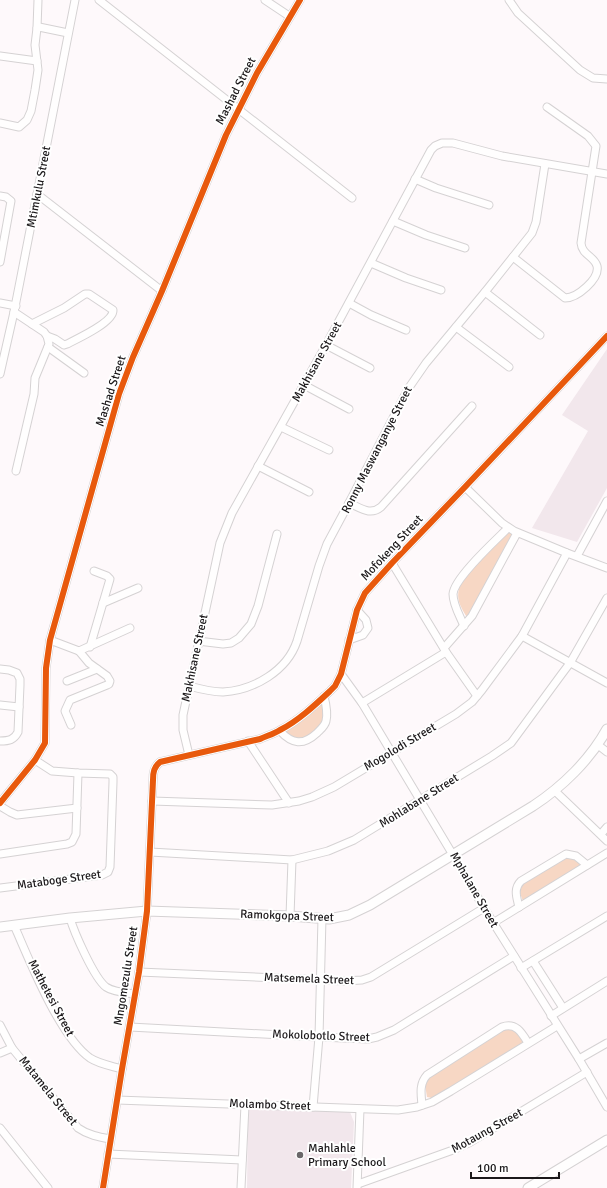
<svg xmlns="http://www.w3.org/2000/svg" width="607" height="1188" viewBox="0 0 607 1188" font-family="Signika,sans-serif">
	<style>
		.built { fill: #f2e7ec }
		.green { fill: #f7d7c4 }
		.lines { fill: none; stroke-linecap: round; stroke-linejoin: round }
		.minor-casing { stroke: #d5d2d3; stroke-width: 9 }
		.tertiary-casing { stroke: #d5d2d3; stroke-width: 11 }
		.minor { stroke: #fffefe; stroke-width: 7 }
		.tertiary { stroke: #fffefe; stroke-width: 9 }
		.cycleway-casing { stroke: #fff; stroke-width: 8 }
		.cycleway { stroke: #e8590c; stroke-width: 6 }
		.poi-dot { fill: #6a6769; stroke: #fff; stroke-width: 1.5 }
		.labels { text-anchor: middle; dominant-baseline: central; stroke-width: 4; stroke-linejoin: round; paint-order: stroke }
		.street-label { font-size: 12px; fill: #1b181a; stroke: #fff }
		.poi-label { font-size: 12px; fill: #1b181a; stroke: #fff; text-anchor: start }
	</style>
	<rect width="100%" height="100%" fill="#fef9fb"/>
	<!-- built -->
	<g class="built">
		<path d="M607,349V488L577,542L532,528L588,431L562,415Z"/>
		<path d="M251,1108L350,1112L354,1122L351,1188H247L248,1111Z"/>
	</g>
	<!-- green -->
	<g class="green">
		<path d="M510,531H513V536L468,619C459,604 455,599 461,581L504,535Z"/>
		<path d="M322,702C323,706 325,711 325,715C325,724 311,737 302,739C296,740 290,735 285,732Z"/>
		<path d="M567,855L584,865L523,901L519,891L522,882Z"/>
		<path d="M509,1026L524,1040L520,1045L432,1098L427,1097L425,1085L431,1073Z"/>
	</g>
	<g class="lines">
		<defs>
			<g id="minor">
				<path d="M99,0L352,198"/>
				<path d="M265,0L289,16"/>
				<path d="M509,0L518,13L580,70L593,78L607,79"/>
				<path d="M37,28L38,0"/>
				<path d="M0,56L37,61"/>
				<path d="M0,123L19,127L27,120L31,111L35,90L38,70L35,45L37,28L39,27L68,33"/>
				<path d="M415,179L436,188L489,205"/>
				<path d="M37,194L162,291"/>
				<path d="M0,196L6,197L11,201L0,262"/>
				<path d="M393,221L426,235L465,248"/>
				<path d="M513,257L565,298C577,298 600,279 597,266C594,256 582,255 581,243L596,146L588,136L547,107"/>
				<path d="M371,263L406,278L441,290"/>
				<path d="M485,292L540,335"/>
				<path d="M0,303L16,306"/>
				<path d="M349,303L371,315L406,330"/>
				<path d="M14,312L44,332L47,336L49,344L35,378L34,394L16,471"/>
				<path d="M32,324L64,308L85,294H89L113,310C114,322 77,339 67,344L64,345L55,339L47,336"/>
				<path d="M456,327L509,367"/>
				<path d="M326,345L370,368"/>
				<path d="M48,347L84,373"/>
				<path d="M0,374L14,312L75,0"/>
				<path d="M304,385L349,409"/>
				<path d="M281,427L329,450"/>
				<path d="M258,466L309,492"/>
				<path d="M465,487L502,523L514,531L567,553L607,568"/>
				<path d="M349,503C361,508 370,516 381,507L472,406"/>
				<path d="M577,556L607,501"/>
				<path d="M392,563L446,652L477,696"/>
				<path d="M103,603L138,588"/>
				<path d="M464,626C460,616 453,605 453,594C454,578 496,540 508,528"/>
				<path d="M522,636L607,683"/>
				<path d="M50,640L79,651L130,628"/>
				<path d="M349,640L363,635L368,628L366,620L357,610"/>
				<path d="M198,641L223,644L231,643L239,638L251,624L258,606L277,534"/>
				<path d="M90,647L110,579L107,576L94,571"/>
				<path d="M444,648L472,616L517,533"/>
				<path d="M0,669L9,670L17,673L20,679V685L18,732C14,740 9,741 0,741"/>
				<path d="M341,674L362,703L453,855L484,908L579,1059L607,1107"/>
				<path d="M67,681L97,669"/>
				<path d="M189,686C200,689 212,692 223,692C254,690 287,671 297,641L319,566L327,544L349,503L408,389L426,363L485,292L532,233L536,222L545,164"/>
				<path d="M362,703L446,652"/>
				<path d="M0,705L19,707"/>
				<path d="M71,725L65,711L70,700L107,685L109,684L110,681L107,676L89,663L79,651"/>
				<path d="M280,731C292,744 303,746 317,733C321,729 325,726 326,721C328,713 326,704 324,696"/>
				<path d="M248,741L289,803"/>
				<path d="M598,745L607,752"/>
				<path d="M189,755L183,730V715L220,543L232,513L326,345L431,150L435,146L442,143H453L502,156L607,174"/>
				<path d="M555,791L607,841"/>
				<path d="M152,801L272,805L299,801L312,797L334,787L456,714L472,702L482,690L522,636L567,553"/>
				<path d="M0,803L35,760L45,743L46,668L50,640L119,394L133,357L162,291L226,135L257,73L300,0"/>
				<path d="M0,806L10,812L17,815L77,808"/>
				<path d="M601,834L607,827"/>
				<path d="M150,852L292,860L328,851L354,840L492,756L511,743L561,675L570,663L607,598"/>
				<path d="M0,854L67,844L72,842L76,834L78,773"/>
				<path d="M0,888L102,875L108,872L110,867L113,782V777L110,774L78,773L52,771L35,760"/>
				<path d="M519,907C517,898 513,889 521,881L566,854L576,856L587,865"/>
				<path d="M290,916L292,860"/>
				<path d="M70,918C74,932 94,978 106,987C113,992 126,993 135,994"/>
				<path d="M493,923L607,853"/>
				<path d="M14,925C29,960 60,1037 90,1058C99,1064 112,1066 122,1069"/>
				<path d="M533,961L563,1008"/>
				<path d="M521,968L607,916"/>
				<path d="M139,972L345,981L362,980L371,977L484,908"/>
				<path d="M551,1016L607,981"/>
				<path d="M0,1025L12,1048L78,1128C88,1135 99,1137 110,1139"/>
				<path d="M130,1027L319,1037L368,1039L377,1037L394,1030L514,956"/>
				<path d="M0,1053L12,1048"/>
				<path d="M579,1059L607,1043"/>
				<path d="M117,1100L398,1110L417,1107L432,1102L451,1091L557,1026"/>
				<path d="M422,1105C421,1094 419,1084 427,1075L502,1027C516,1022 522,1033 528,1043"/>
				<path d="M313,1107L319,1037L322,918"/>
				<path d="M0,1128L48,1188"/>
				<path d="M108,1154L242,1160"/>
				<path d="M358,1184L453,1150L469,1143L587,1072"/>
				<path d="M103,1188L122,1069L139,972L147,911L153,780C153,772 154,767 160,762L260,739C266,736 274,734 280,730C298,721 315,705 330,691L335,686L341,674L357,610L365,593L392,563L465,487L607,336"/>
				<path d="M241,1188L245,1105"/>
				<path d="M357,1188L360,1109"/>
			</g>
			<g id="tertiary">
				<path d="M0,927L70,918L147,911L290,916L329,919L349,915L370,905L533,806C562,787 590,760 607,729"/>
				<path d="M528,1188L607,1140"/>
			</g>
		</defs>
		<!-- minor casing -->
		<use href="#minor" class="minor-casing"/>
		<!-- tertiary casing -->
		<use href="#tertiary" class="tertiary-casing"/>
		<!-- minor -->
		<use href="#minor" class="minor"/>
		<!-- tertiary -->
		<use href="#tertiary" class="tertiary"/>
		<defs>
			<g id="cycleway">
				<path d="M0,803L35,760L45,743L46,668L50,640L119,394L133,357L162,291L226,135L257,73L300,0"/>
				<path d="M103,1188L122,1069L139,972L147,911L153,780C153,772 154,767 160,762L260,739C266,736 274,734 280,730C298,721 315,705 330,691L335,686L341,674L357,610L365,593L392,563L465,487L607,336"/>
			</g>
		</defs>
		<!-- cycleway casing -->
		<use href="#cycleway" class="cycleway-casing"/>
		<!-- cycleway -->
		<use href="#cycleway" class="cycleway"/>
	</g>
	<!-- markers -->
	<circle class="poi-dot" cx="300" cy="1155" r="4"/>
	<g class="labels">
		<!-- street labels -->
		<g class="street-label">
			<text transform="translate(236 91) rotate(-63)">Mashad Street</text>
			<text transform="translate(39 187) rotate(-79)">Mtimkulu Street</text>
			<text transform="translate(317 362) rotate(-61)">Makhisane Street</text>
			<text transform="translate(111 391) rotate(-72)">Mashad Street</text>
			<text transform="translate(377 450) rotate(-63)">Ronny Maswanganye Street</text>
			<text transform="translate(392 548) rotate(-47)">Mofokeng Street</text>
			<text transform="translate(195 658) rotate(-78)">Makhisane Street</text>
			<text transform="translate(400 747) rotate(-31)">Mogolodi Street</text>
			<text transform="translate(419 801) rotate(-32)">Mohlabane Street</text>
			<text transform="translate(59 880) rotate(-8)">Mataboge Street</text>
			<text transform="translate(474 890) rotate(60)">Mphalane Street</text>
			<text transform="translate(287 916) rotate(2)">Ramokgopa Street</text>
			<text transform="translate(126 976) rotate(-81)">Mngomezulu Street</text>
			<text transform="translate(309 979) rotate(2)">Matsemela Street</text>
			<text transform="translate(51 998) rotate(62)">Mathetesi Street</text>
			<text transform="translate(321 1036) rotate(2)">Mokolobotlo Street</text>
			<text transform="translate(48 1091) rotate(51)">Matamela Street</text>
			<text transform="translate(270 1105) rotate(2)">Molambo Street</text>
			<text transform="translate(487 1131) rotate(-29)">Motaung Street</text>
		</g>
		<!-- poi labels -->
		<g class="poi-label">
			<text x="308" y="1148">Mahlahle<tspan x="308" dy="14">Primary School</tspan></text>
		</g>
	</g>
	<!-- scale -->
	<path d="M471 1172v6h88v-6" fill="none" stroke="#1b181a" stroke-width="2"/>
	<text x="477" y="1172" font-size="12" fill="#1b181a" stroke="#ffffff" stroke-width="3" paint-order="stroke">100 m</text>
</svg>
